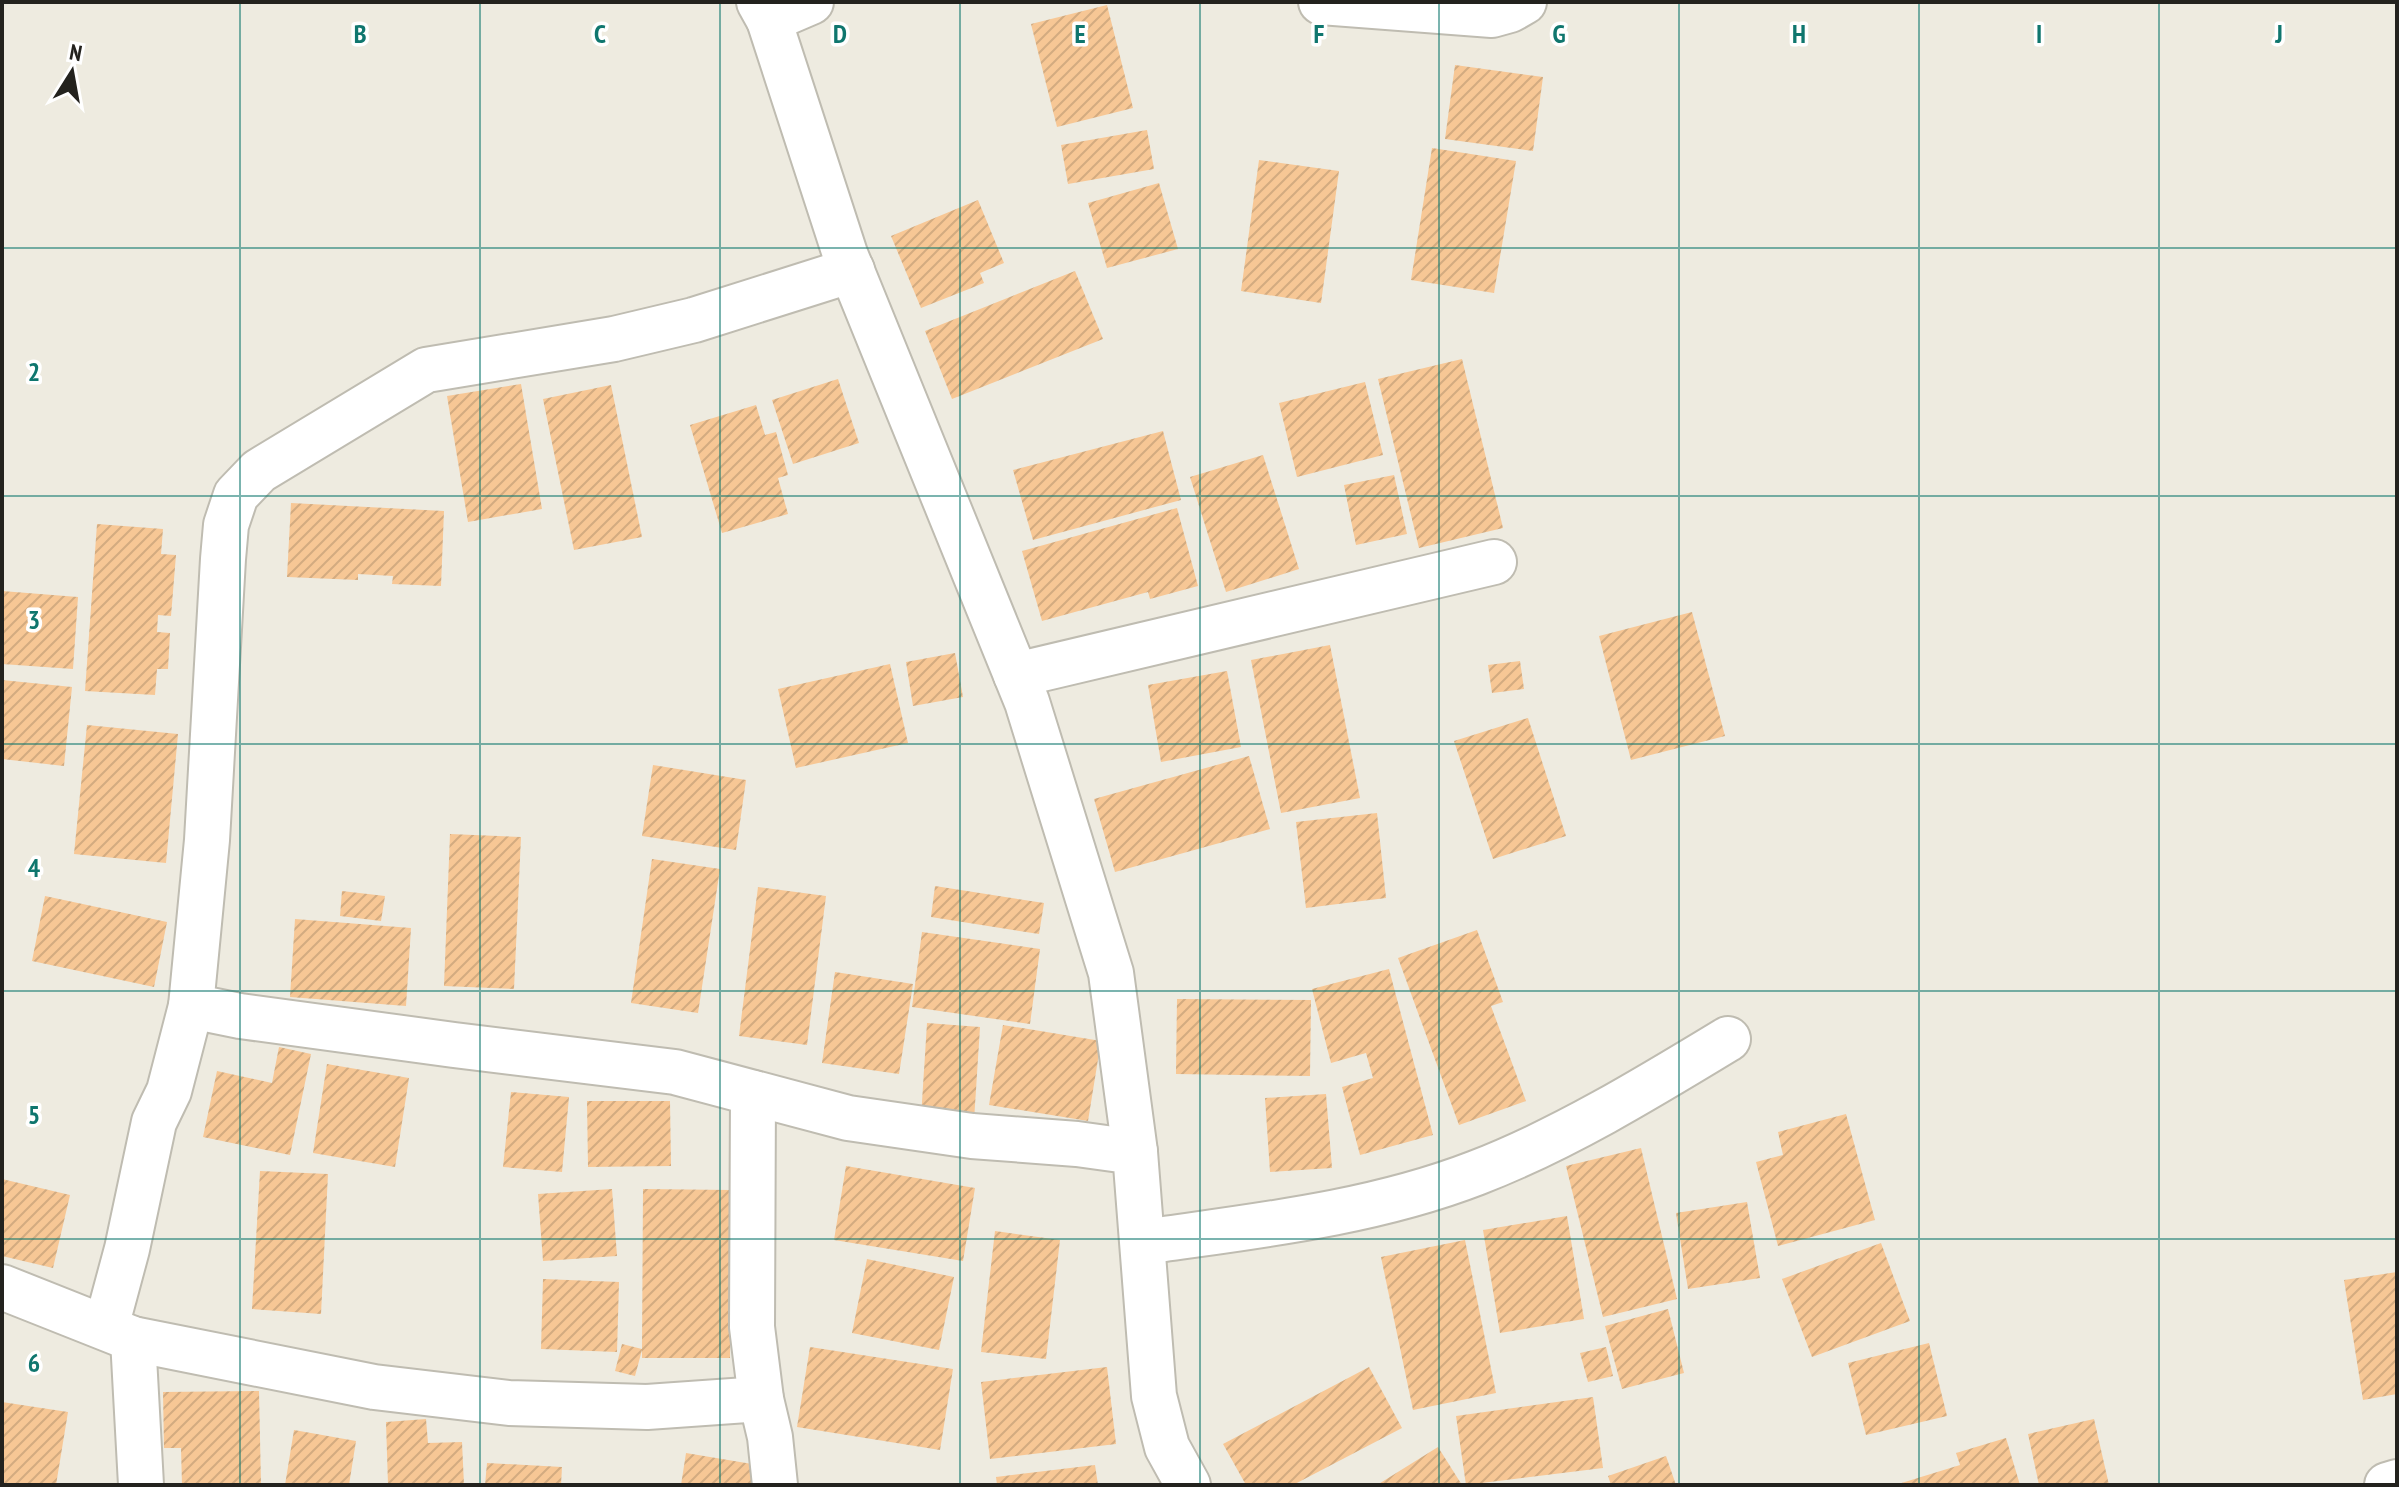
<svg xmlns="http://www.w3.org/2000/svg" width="2399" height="1487" viewBox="0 0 2399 1487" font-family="'PT Sans Narrow',sans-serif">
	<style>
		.building { fill: url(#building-hatch) }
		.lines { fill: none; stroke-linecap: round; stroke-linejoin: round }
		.minor-casing { stroke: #bfbcb1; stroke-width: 48 }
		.minor { stroke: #fff; stroke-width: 44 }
		.grid { fill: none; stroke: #0f766e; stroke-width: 2; stroke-opacity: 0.55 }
		.grid-label { font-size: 26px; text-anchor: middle; font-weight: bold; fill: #0f766e; stroke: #fff; stroke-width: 7; stroke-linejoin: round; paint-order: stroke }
	</style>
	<defs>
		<pattern id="building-hatch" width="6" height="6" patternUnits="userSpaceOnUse" patternTransform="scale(2)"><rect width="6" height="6" fill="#f7c795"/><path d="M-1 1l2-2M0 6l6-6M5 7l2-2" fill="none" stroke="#d3ab80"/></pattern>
	</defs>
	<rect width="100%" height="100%" fill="#eeebe0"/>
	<!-- building -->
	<g class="building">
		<path d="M1107,5L1133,108L1057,127L1031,24Z"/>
		<path d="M1455,65L1543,77L1533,151L1445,139Z"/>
		<path d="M1147,130L1154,169L1068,184L1061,145Z"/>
		<path d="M1432,148L1516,161L1494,293L1411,280Z"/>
		<path d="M1259,160L1339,171L1321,303L1241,291Z"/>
		<path d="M1159,183L1178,249L1107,268L1088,203Z"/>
		<path d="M978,200L1004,263L980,273L984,283L921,308L891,236Z"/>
		<path d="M1075,271L1103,339L952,399L925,331Z"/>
		<path d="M1462,359L1503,528L1419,548L1378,379Z"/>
		<path d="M838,379L859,443L793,464L772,400Z"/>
		<path d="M1365,382L1383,455L1297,477L1279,403Z"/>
		<path d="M521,384L542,509L468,522L447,396Z"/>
		<path d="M611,385L642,537L574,550L543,399Z"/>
		<path d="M756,405L765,435L776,432L788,475L778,478L788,514L722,533L690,425Z"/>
		<path d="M1163,431L1181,500L1033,540L1013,470Z"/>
		<path d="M1263,455L1299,569L1226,592L1190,477Z"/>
		<path d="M1394,475L1407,534L1356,545L1344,485Z"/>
		<path d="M291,503L444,511L441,586L392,584L393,576L358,574V580L287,577Z"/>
		<path d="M1177,508L1198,586L1150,599L1148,592L1042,621L1022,551Z"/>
		<path d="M97,524L163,529L161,554L176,555L171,616L158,615L157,632L170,633L168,669H157L155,695L85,691Z"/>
		<path d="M2,591L78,597L73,669L2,664Z"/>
		<path d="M1692,612L1725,736L1631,760L1599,636Z"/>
		<path d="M1330,645L1360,798L1281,813L1251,660Z"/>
		<path d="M955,653L963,697L913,706L906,662Z"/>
		<path d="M1520,661L1524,689L1492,693L1488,665Z"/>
		<path d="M890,664L908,743L796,768L778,689Z"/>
		<path d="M1227,671L1241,747L1161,762L1148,685Z"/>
		<path d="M2,680L72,687L64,766L2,759Z"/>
		<path d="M1528,718L1566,836L1493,859L1454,741Z"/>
		<path d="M87,725L178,734L166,863L74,854Z"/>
		<path d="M1249,756L1270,829L1115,872L1094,799Z"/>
		<path d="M653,765L746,780L736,850L642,836Z"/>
		<path d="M1377,813L1386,898L1306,908L1296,822Z"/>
		<path d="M450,834L521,837L514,989L444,986Z"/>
		<path d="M652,859L720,869L698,1013L631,1003Z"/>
		<path d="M935,886L1044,903L1039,934L931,917Z"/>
		<path d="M758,887L826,896L807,1045L739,1036Z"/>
		<path d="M342,891L385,896L381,921L340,916Z"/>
		<path d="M45,896L167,922L154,987L32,961Z"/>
		<path d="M295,919L411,928L406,1006L290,997Z"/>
		<path d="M1477,930L1503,1002L1491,1006L1526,1101L1459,1125L1398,958Z"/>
		<path d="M922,932L1040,949L1030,1024L912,1007Z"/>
		<path d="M1389,969L1433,1135L1360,1155L1342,1087L1373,1078L1366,1053L1331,1063L1312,989Z"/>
		<path d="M835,972L913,984L899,1074L822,1063Z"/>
		<path d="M1177,999L1311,1000L1310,1076L1176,1074Z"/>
		<path d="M927,1023L980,1027L974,1121L921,1118Z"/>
		<path d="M1003,1025L1101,1041L1088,1121L989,1105Z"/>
		<path d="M279,1047L311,1054L290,1155L203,1137L217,1071L272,1083Z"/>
		<path d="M327,1064L409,1078L395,1167L313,1153Z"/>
		<path d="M511,1092L569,1097L562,1172L503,1167Z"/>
		<path d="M1326,1094L1332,1168L1270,1172L1265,1098Z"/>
		<path d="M587,1101H670L671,1166L588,1167Z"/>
		<path d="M1846,1114L1875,1220L1778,1246L1756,1162L1783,1155L1778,1132Z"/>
		<path d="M1641,1148L1677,1299L1603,1317L1566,1166Z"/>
		<path d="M846,1166L975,1188L963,1261L834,1240Z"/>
		<path d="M260,1171L328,1174L321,1314L252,1309Z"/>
		<path d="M2,1179L70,1195L53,1268L2,1256Z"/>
		<path d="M612,1189L617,1256L543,1261L538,1194Z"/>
		<path d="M643,1189L731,1190L730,1358H642V1350L635,1376L615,1371L622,1344L642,1349Z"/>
		<path d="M1747,1202L1760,1278L1688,1289L1676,1213Z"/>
		<path d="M1567,1216L1584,1319L1500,1333L1483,1230Z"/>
		<path d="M995,1231L1060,1240L1046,1359L981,1352Z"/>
		<path d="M1465,1240L1496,1393L1413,1410L1381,1257Z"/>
		<path d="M1881,1243L1910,1321L1812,1357L1782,1279Z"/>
		<path d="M867,1259L954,1277L939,1350L852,1333Z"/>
		<path d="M2397,1272V1394L2363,1400L2344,1280Z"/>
		<path d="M543,1279L619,1282L617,1352L541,1349Z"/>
		<path d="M1668,1309L1684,1373L1622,1389L1605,1326Z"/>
		<path d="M1929,1343L1947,1416L1866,1435L1848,1363Z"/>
		<path d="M810,1347L953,1369L940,1450L797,1427Z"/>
		<path d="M1606,1347L1613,1376L1588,1382L1580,1353Z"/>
		<path d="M1107,1367L1116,1444L990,1459L981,1382Z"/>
		<path d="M1369,1367L1402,1428L1293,1485H1246L1223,1444Z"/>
		<path d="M259,1391L261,1485H182L181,1448H164L163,1392Z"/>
		<path d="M1593,1397L1603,1468L1466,1485L1456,1416Z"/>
		<path d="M2,1402L68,1412L56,1485H2Z"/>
		<path d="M426,1419L428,1443L462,1442L464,1485H388L386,1422Z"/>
		<path d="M2094,1419L2109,1485H2039L2028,1434Z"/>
		<path d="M294,1430L356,1441L349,1485H285Z"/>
		<path d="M2006,1438L2020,1485H1895L1960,1465L1956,1453Z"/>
		<path d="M1438,1447L1462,1485H1377Z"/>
		<path d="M686,1453L764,1466L761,1485H681Z"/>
		<path d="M1666,1456L1676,1485H1611L1608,1476Z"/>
		<path d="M487,1463L562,1467L561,1485H485Z"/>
		<path d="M1095,1465L1098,1485H997L996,1477Z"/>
	</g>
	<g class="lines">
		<defs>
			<g id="minor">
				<path d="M759,2L769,20L845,254L1027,702L1111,973L1135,1152"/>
				<path d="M1321,2L1492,15L1510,10L1524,2"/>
				<path d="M769,20L811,2"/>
				<path d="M1016,675L1494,562"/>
				<path d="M191,1006L207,840L223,559L226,525L236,495L259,471L426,370L614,339L694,320L852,270"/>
				<path d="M753,1093L752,1327L761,1399L770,1437L775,1485"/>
				<path d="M1143,1242C1254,1226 1370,1214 1476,1173C1562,1140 1649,1087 1728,1039"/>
				<path d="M2,1287L133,1339L374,1387L509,1403L647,1407L761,1399"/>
				<path d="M106,1327L127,1249L154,1122L169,1091L191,1006L240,1016L454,1045L675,1072L848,1118L972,1136L1077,1144L1135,1152L1154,1396L1167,1447L1188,1485"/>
				<path d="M133,1339L141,1485"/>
				<path d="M2387,1485L2397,1482"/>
			</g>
		</defs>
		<!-- minor casing -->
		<use href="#minor" class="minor-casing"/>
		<!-- minor -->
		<use href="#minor" class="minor"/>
	</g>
	<!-- grid -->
	<path class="grid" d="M240,2V1485M480,2V1485M720,2V1485M960,2V1485M1200,2V1485M1439,2V1485M1679,2V1485M1919,2V1485M2159,2V1485M2,248H2397M2,496H2397M2,744H2397M2,991H2397M2,1239H2397"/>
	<g class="grid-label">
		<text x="360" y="43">B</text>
		<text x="600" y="43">C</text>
		<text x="840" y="43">D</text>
		<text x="1080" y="43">E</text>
		<text x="1319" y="43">F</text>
		<text x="1559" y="43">G</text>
		<text x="1799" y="43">H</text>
		<text x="2039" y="43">I</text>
		<text x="2279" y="43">J</text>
		<text x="34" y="381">2</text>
		<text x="34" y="629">3</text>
		<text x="34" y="877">4</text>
		<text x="34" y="1124">5</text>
		<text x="34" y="1372">6</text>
	</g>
	<!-- border -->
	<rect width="2399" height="1487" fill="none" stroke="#23221e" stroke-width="8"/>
	<!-- north arrow -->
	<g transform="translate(72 72) rotate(11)" stroke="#ffffff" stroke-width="6" paint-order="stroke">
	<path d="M0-6L14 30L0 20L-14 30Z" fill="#23221e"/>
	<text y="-12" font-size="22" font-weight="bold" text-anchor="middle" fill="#23221e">N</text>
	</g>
</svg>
